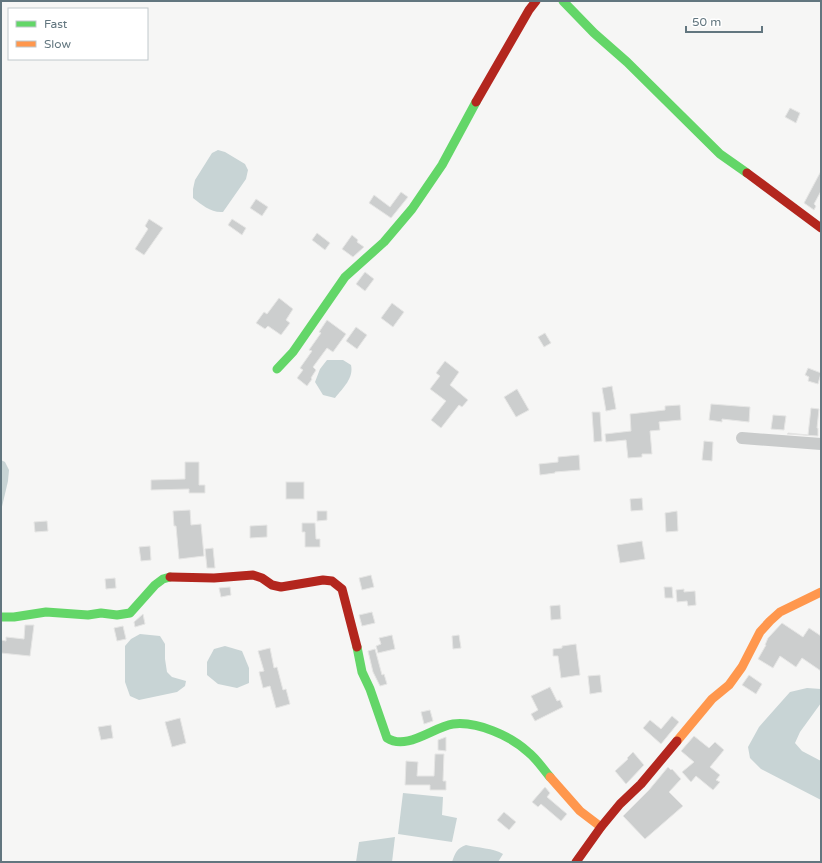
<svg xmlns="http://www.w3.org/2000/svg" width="822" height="863" viewBox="0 0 822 863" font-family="'Varela Round',sans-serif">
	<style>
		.water { fill: #c8d4d5 }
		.building { fill: #cccece; stroke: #e6e6e5 }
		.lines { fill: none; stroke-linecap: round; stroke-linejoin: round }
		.street { stroke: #c9cbcb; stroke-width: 12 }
		.fast { stroke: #63d668; stroke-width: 9 }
		.slow { stroke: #ff974d; stroke-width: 9 }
		.jam { stroke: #b3261e; stroke-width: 9 }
	</style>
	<rect width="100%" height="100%" fill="#f6f6f5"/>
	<!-- water -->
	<g class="water">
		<path d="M218,150L225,152L245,164L248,170L246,179L223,212C211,213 202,205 193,198V189L195,180L212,153Z"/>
		<path d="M327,360H343L351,365C354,378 343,388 335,398L323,395L315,382L320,369Z"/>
		<path d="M1,460L5,462L9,470L8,481L1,511Z"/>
		<path d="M140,634L160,636L165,644V659L167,672L172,677L186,681L185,686L177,692L139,700L130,696L125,682V646L131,639Z"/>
		<path d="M225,646L242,651L249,668V683L237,688L218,684L207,675V662L214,649Z"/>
		<path d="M807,688L821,689V703L800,732L795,743L802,751L821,761V800L761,769L750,758L748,747L759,727L790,692Z"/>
		<path d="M403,793L443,797L442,815L457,818L452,842L398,834Z"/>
		<path d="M395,837L392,862H356L359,842Z"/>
		<path d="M466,845C477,848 494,848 503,854L498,862H452C455,853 457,848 466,845Z"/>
	</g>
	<!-- building -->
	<g class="building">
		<path d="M790,108L800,113L796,123L785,117Z"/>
		<path d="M821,171V191L814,204L816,206L814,210L804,203Z"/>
		<path d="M401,192L408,197L391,218L369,203L374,195L390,207Z"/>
		<path d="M256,199L268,207L262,216L250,208Z"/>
		<path d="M149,219L163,228L144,255L135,249L148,229L145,226Z"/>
		<path d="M232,219L246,228L242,235L228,225Z"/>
		<path d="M317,233L330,243L325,250L312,240Z"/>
		<path d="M352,235L358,240L357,242L364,247L353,257L342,249Z"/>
		<path d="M365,272L374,279L365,291L356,284Z"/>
		<path d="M279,298L293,309L286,320L290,323L281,335L268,326L265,329L256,323L264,312L267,314Z"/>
		<path d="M392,303L404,312L393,327L381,318Z"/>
		<path d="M327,320L346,334L333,352L327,348L313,367L316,370L311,378L312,379L307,386L297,378L303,370L300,368L312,351L309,350L321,333L319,332Z"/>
		<path d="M356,327L367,335L357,349L346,341Z"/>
		<path d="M545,333L551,343L544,347L538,337Z"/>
		<path d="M445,361L459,372L450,385L468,400L462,407L459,405L441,428L431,420L446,401L430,389L440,376L436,373Z"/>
		<path d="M808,368L821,373L818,384L808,381L809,377L805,375Z"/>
		<path d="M612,386L616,409L606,411L602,388Z"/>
		<path d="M517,389L529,410L516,417L504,397Z"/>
		<path d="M711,404L750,407L749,422L722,419V422L709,420Z"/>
		<path d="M680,405L681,420L659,422L660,430L650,431L652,454H642V457L628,458L626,440L606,442L605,434L631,431L630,414L665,410V406Z"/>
		<path d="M811,408L819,409L817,428H818V436L787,434L788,433L808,435Z"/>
		<path d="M592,412H600L602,441L594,442Z"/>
		<path d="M773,415L786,416L784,430L771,429Z"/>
		<path d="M704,441L713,442L712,461L702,460Z"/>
		<path d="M579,455L580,470L555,472V473L540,475L539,464L558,462V457Z"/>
		<path d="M185,462H199V485H205V493H189V489L151,490V480L185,479Z"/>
		<rect x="286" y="482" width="18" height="17"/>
		<path d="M642,498L643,510L631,511L630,499Z"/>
		<path d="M190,510L191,525L201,524L204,556L179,559L176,526H174L173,511Z"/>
		<path d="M317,511H327V520L317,521Z"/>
		<path d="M677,511L678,531L666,532L665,513Z"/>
		<path d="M47,521L48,531L35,532L34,522Z"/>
		<path d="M302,523H315L316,539H320V547H305V532H302Z"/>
		<path d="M267,525V537L250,538V526Z"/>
		<path d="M642,541L645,559L620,563L617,545Z"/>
		<path d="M150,546L151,560L141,561L139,547Z"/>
		<path d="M213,548L215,568H207L205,549Z"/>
		<path d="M371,575L374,587L362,590L359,578Z"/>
		<path d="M115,578L116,588L106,589L105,579Z"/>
		<path d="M230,587L231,595L221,597L219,588Z"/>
		<path d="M664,587H672L673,598H665Z"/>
		<path d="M684,589V592L695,591L696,605L688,606L687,601L677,602L676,590Z"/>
		<path d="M560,605L561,619L551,620L550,606Z"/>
		<path d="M372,612L375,623L362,626L359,615Z"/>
		<path d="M143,614L145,624L135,627L134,622Z"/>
		<path d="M782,623L803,637L809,628L821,636V671L802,658L796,667L780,656L773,668L758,659L766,645H765L768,638Z"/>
		<path d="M25,625H34L30,656L1,653V640L6,641V637L24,639Z"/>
		<path d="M123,626L126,639L117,641L114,628Z"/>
		<path d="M392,635L395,649L378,653L376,646L381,644L379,638Z"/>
		<path d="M459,635L461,648L453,649L452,636Z"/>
		<path d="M576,644L580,675L561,678L558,656H553V649L562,648V646Z"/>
		<path d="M270,648L274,668L277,667L283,690L286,689L290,704L276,708L270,686L263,688L259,672L264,671L258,651Z"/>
		<path d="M375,649L382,675L384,674L387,684L380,686L373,672L368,651Z"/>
		<path d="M600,675L602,692L590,694L588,676Z"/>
		<path d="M749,675L762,684L756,694L742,685Z"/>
		<path d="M550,687L557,701L560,700L563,707L535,721L531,714L538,710L531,696Z"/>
		<path d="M430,710L433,721L424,724L421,712Z"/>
		<path d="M672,716L679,722L661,744L643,728L650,720L661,729Z"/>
		<path d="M180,718L186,743L172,747L165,722Z"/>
		<path d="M111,725L113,738L101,740L98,727Z"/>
		<path d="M694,736L709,748L715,742L724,750L710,767L720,775L716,780L720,782L713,790L696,776L691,782L682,772L694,762L681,751Z"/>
		<path d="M446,737V751L438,750V740Z"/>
		<path d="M633,752L644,765L626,784L615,771L628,759L627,758Z"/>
		<path d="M435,754H444L443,781H446V790H430V785H405L406,761L418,762L417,776H434Z"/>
		<path d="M668,767L671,770L672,769L681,779L669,792L683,806L645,839L623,816L649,790Z"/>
		<path d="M545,787L550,793L547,797L567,814L561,821L541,804L538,807L532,802Z"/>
		<path d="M504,812L516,822L509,830L497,820Z"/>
	</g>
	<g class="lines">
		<!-- street -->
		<path class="street" d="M742,438L821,444"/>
		<!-- fast -->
		<g class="fast">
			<path d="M563,1L594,33L627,62L720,154L747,173"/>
			<path d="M277,369L293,352L345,277L384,242L412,209L442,165L476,102"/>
			<path d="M1,617H14L46,612L88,615L101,613L117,615L130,613L155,585L163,579L170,577"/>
			<path d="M357,647L362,672L370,689L387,738C407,751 433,727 453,724C477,721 511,736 528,752C537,759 543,769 550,777"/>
		</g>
		<!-- slow -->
		<g class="slow">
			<path d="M677,741L712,699L729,685L742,667L760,632L770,621L780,612L821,592"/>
			<path d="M550,777L580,811L601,827"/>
		</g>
		<!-- jam -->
		<g class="jam">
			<path d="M476,102L529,10L536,1"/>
			<path d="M747,173L821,228"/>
			<path d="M170,577L214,578L253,575L262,578L272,585L281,587L323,580L332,581L342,589L357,647"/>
			<path d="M576,862L601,827L620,804L641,784L677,741"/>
		</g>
	</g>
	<!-- border -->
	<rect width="822" height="863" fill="none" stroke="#62767f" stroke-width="4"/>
	<!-- legend -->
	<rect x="8" y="8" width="140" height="52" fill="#ffffff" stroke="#c0c8cc"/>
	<rect x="16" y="21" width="20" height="6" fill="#63d668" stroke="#c0c8cc"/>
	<text x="44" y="28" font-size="12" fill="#62767f">Fast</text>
	<rect x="16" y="41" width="20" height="6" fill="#ff974d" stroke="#c0c8cc"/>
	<text x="44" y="48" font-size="12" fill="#62767f">Slow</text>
	<!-- scale -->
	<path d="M686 26v6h76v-6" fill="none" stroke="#62767f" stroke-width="2"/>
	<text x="692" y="26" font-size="12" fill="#62767f" stroke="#ffffff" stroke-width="3" paint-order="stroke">50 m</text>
</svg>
